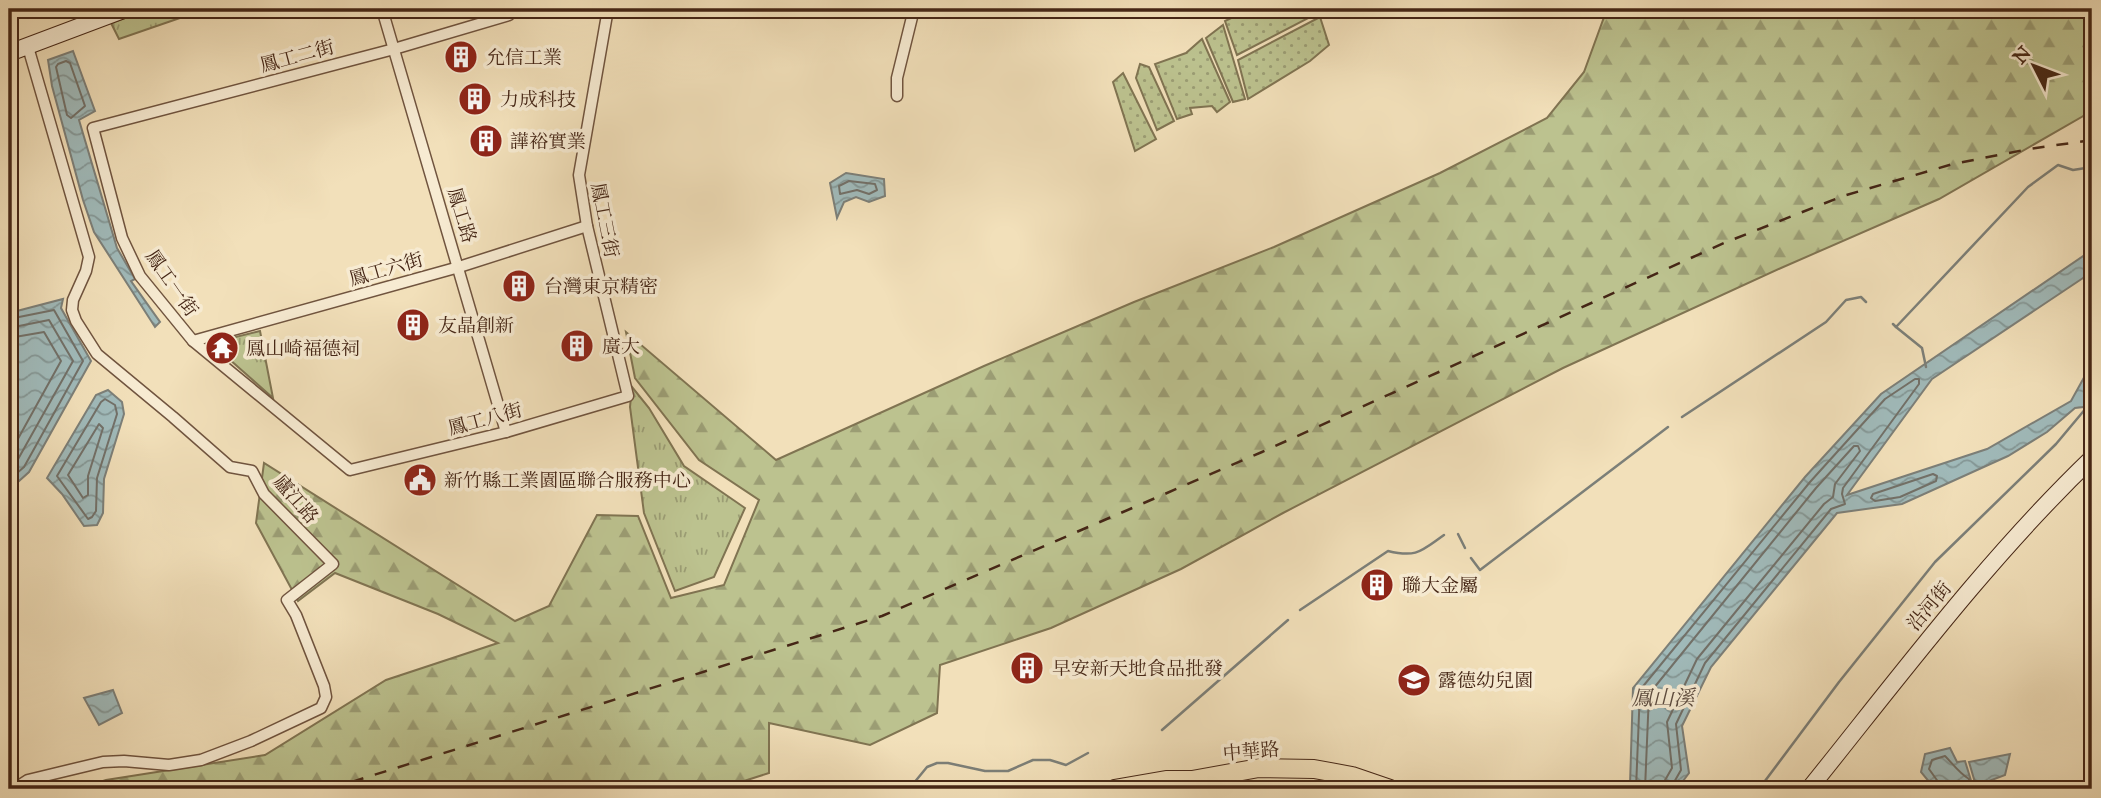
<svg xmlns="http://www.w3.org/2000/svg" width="2101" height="798" viewBox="0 0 2101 798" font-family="'IM FELL Great Primer','Noto Serif TC',serif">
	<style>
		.grass { fill: url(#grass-dots); stroke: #807452; stroke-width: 2 }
		.forest { fill: url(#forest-firs); stroke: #807452; stroke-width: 2 }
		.park { fill: url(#park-tufts); stroke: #807452; stroke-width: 2 }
		.water { fill: url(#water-waves); stroke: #7c7f78; stroke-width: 2 }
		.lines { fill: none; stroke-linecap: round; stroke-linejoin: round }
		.shore { stroke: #727068; stroke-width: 2 }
		.stream { stroke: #7c7f78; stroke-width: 2.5 }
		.street-casing { stroke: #70543f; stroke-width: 13 }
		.secondary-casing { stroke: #452616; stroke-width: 18 }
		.primary-casing { stroke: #452616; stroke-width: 20 }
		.street { stroke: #f7ebd2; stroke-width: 10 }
		.secondary { stroke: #f7ebd2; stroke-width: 16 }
		.primary { stroke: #f2e0ba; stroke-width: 18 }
		.rail { stroke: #452616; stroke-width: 2.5; stroke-dasharray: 12 12; stroke-linecap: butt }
		.labels { text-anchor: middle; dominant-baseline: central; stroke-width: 7; stroke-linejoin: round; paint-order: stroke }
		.street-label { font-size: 19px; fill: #452616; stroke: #f7ebd2 }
		.poi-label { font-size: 19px; fill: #452616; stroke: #f7ebd2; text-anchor: start }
		.water-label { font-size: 21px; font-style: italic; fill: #5c4b3f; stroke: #f7ebd2 }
	</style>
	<defs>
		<pattern id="grass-dots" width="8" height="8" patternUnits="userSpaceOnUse" patternTransform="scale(1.75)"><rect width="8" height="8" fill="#bcc28f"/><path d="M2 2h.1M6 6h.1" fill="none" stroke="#9b9d74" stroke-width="1.8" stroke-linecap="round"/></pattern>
		<pattern id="forest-firs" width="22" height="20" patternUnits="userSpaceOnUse" patternTransform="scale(1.75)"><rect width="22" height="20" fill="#bcc28f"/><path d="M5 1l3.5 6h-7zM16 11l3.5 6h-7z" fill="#9b9d74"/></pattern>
		<pattern id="park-tufts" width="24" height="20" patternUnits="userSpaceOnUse" patternTransform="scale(1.75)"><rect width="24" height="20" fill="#bcc28f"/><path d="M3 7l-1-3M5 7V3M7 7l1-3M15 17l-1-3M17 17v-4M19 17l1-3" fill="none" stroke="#9b9d74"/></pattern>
		<pattern id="water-waves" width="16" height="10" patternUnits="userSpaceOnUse" patternTransform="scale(1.75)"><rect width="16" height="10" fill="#a0baba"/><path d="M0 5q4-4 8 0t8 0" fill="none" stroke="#849796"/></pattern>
	</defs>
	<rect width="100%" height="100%" fill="#f2e0ba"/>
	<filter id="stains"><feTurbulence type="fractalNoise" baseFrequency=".00286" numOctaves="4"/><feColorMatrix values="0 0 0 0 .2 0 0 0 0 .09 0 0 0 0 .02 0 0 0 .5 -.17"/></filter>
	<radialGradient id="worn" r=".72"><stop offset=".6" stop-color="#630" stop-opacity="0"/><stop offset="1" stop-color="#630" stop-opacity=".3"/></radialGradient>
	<!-- grass -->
	<g class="grass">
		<path d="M1250,9H1317L1318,13L1237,55L1225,21Z"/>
		<path d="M1320,17L1329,45L1310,61L1248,99L1238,60Z"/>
		<path d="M1223,25L1245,99L1233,102L1206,38Z"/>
		<path d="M1202,39L1230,102L1217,112L1212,106L1190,108L1192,114L1177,119L1155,64L1186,53Z"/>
		<path d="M1140,64L1149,67L1174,121L1157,130L1136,78Z"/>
		<path d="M1123,73L1156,139L1135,151L1113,82Z"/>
	</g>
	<!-- forest -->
	<path class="forest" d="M1607,9H2092V111L1939,199L1781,268L1563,368L1283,513L1181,569L1051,628L940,665L937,713L870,745L769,723V773L719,789H78L106,780L265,755L386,680L498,643L438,614L335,573L298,601L256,523L264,463L515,621L549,606L597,515L638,516L671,598L724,585L759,500L699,460L635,378L626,332L776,460L984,366L1134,302L1274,247L1440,173L1547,118L1584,72Z"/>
	<!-- park -->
	<g class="park">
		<path d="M150,9H206L119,39L111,23Z"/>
		<path d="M260,331L273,398L211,343Z"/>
		<path d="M632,387L649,408L684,466L745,508L714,577L675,591L644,513L630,407Z"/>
	</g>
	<!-- water -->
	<g class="water">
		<path d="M73,51L95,111L79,120L117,248L135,279L131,281L160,322L155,327L94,232L83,200L52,86L48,60Z"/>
		<path d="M846,173L884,179L885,196L869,202L856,197L844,202L837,218L830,183Z"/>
		<path d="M2092,250V272L1932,379L1847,495L1987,449L2071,401L2092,363V406L2075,408L2047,432L2008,456L1902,504L1837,513L1711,667L1682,726L1689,773L1677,789H1628L1630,785L1633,688L1805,477L1881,394Z"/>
		<path d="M63,299L61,308L91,361L29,472L9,490V313Z"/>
		<path d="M108,390L122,402L124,414L104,479L103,513L97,525L84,526L62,494L47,478L96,395Z"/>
		<path d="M113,690L122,713L99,725L84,698Z"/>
		<path d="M1950,748L1957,762L1965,761L1973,787L1935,789L1921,772L1925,754Z"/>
		<path d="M2010,754L2005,775L1976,786L1969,762Z"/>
	</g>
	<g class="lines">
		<!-- shore -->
		<g class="shore">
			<path d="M66,61L70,63L85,106L71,118L67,115L56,67L58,64Z"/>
			<path d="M849,181L875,184L877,190L869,194L857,190L840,194L839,186Z"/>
			<path d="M9,319L54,310L83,361L24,467L9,480"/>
			<path d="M9,328L49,320L73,361L17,461L9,469"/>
			<path d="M9,338L44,332L61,361L9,455"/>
			<path d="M105,399L115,405L117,414L97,478L96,511L92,517L88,519L57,476L101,402Z"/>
			<path d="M99,424L103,428L88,476V495L83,498L68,475Z"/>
			<path d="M1933,474L1937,476L1936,481L1900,497L1875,501L1871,498L1873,494Z"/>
			<path d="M1636,789L1640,690L1810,482L1885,399L1915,379H1919V384L1843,488L1842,494L1845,504L1831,509L1705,663L1676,724L1681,770L1673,784L1672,789"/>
			<path d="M1645,789L1649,694L1816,488L1854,446H1858L1860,451L1835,484L1833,497L1824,504L1697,659L1667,722L1672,768L1664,782L1663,789"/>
			<path d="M1940,789L1939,783L1929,769L1932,760L1945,756C1953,764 1959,773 1969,779L1968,789"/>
		</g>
		<!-- stream -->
		<g class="stream">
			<path d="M1893,324L1896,327L2028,187L2058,165L2073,170L2092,167"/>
			<path d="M1896,327L1922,348L1926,367"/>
			<path d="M1682,417L1826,322L1846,300L1861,297L1866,302"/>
			<path d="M1458,534L1465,548"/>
			<path d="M1471,558L1480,570L1668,427"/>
			<path d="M1300,610L1388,551C1417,558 1421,551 1444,535"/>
			<path d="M1162,730L1288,620"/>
			<path d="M909,789L927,767L937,763H948L985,771H1008L1033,760H1050L1066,765L1088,753"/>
			<path d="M1759,789L1839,682L1935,562L2056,444L2092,401"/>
		</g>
		<defs>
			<g id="street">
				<path d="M382,9L506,432"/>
				<path d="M509,15L394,49L93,128L122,238L140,276L193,341L350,470L506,432L628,396L587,226L579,175L608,9"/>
				<path d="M897,96V78L914,9"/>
				<path d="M193,341L459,267L587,226"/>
				<path d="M14,789L28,780L103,762L124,761L169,765L201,760L251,741L321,708L326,697L324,686L296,615L287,600L333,564L264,494L252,471L230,467L173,417L97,354L76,321L72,310L73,300L86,271L89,257L28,47"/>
			</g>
			<g id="secondary">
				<path d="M9,53L126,9"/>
				<path d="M1809,789C1900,676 1987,559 2092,458"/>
			</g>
			<path id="primary" d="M1114,789L1166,780H1192L1259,768L1314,769L1352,776L1390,789"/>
		</defs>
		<!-- street casing -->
		<use href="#street" class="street-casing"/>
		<!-- secondary casing -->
		<use href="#secondary" class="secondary-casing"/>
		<!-- primary casing -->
		<use href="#primary" class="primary-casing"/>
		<!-- street -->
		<use href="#street" class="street"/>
		<!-- secondary -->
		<use href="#secondary" class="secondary"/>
		<!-- primary -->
		<use href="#primary" class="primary"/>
		<!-- rail -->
		<path class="rail" d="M329,789L882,616L1262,452L1724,243L1843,196L1953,164L2029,149L2092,140"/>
	</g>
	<!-- icons -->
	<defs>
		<symbol id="building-disc" viewBox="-11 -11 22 22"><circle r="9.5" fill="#8f2418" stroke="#f7ebd2"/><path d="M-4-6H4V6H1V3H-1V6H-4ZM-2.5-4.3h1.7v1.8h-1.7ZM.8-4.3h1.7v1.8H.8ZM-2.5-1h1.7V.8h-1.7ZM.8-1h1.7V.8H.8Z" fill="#fff"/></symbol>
		<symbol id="temple-disc" viewBox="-11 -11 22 22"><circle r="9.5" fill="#8f2418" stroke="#f7ebd2"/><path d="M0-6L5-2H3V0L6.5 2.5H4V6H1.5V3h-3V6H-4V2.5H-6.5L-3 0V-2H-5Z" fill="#fff"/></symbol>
		<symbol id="civic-disc" viewBox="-11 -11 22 22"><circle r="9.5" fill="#8f2418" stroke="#f7ebd2"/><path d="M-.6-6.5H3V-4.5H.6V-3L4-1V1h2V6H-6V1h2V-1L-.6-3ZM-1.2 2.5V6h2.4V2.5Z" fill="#fff"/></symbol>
		<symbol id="school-disc" viewBox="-11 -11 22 22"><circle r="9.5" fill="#8f2418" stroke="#f7ebd2"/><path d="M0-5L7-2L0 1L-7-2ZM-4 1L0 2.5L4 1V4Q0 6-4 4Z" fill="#fff"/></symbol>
	</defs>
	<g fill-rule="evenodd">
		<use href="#building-disc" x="442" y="38" width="38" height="38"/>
		<use href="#building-disc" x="456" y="80" width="38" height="38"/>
		<use href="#building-disc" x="467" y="122" width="38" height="38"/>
		<use href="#building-disc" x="500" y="267" width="38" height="38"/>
		<use href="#building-disc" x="394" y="306" width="38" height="38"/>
		<use href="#building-disc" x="558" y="327" width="38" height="38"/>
		<use href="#temple-disc" x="203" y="329" width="38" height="38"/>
		<use href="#civic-disc" x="401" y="461" width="38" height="38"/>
		<use href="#building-disc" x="1358" y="566" width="38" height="38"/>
		<use href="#building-disc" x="1008" y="649" width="38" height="38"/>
		<use href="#school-disc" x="1395" y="661" width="38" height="38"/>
	</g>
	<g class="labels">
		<!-- street labels -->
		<g class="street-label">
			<text transform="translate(297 56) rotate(-15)">鳳工二街</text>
			<text transform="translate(462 215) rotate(73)">鳳工路</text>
			<text transform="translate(605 220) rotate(79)">鳳工三街</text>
			<text transform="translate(386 269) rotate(-16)">鳳工六街</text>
			<text transform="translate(172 283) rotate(55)">鳳工一街</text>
			<text transform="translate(485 419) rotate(-15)">鳳工八街</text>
			<text transform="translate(296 499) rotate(49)">廬江路</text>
			<text transform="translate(1929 606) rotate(-50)">沿河街</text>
			<text transform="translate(1251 751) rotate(-5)">中華路</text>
		</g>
		<!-- poi labels -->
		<g class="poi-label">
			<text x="486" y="57">允信工業</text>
			<text x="500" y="99">力成科技</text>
			<text x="510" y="141">譁裕實業</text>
			<text x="544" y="286">台灣東京精密</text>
			<text x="438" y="325">友晶創新</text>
			<text x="602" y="346">廣大</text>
			<text x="246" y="348">鳳山崎福德祠</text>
			<text x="444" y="480">新竹縣工業園區聯合服務中心</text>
			<text x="1402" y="585">聯大金屬</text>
			<text x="1052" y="668">早安新天地食品批發</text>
			<text x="1438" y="680">露德幼兒園</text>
		</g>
		<!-- water labels -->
		<g class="water-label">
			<text x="1663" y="698">鳳山溪</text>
		</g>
	</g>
	<!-- margin -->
	<rect width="2101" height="798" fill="none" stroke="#f2e0ba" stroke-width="35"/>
	<rect x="10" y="10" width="2080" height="777" fill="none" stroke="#452616" stroke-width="3.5"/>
	<rect x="18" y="18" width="2066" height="763" fill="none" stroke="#452616" stroke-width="2"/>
	<!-- north arrow -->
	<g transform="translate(2034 66) rotate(312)" stroke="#f7ebd2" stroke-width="5" paint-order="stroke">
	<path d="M0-5L12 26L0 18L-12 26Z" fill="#452616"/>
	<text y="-10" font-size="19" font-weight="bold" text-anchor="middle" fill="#452616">N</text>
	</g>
	<rect width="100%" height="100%" filter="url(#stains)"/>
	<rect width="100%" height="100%" fill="url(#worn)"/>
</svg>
